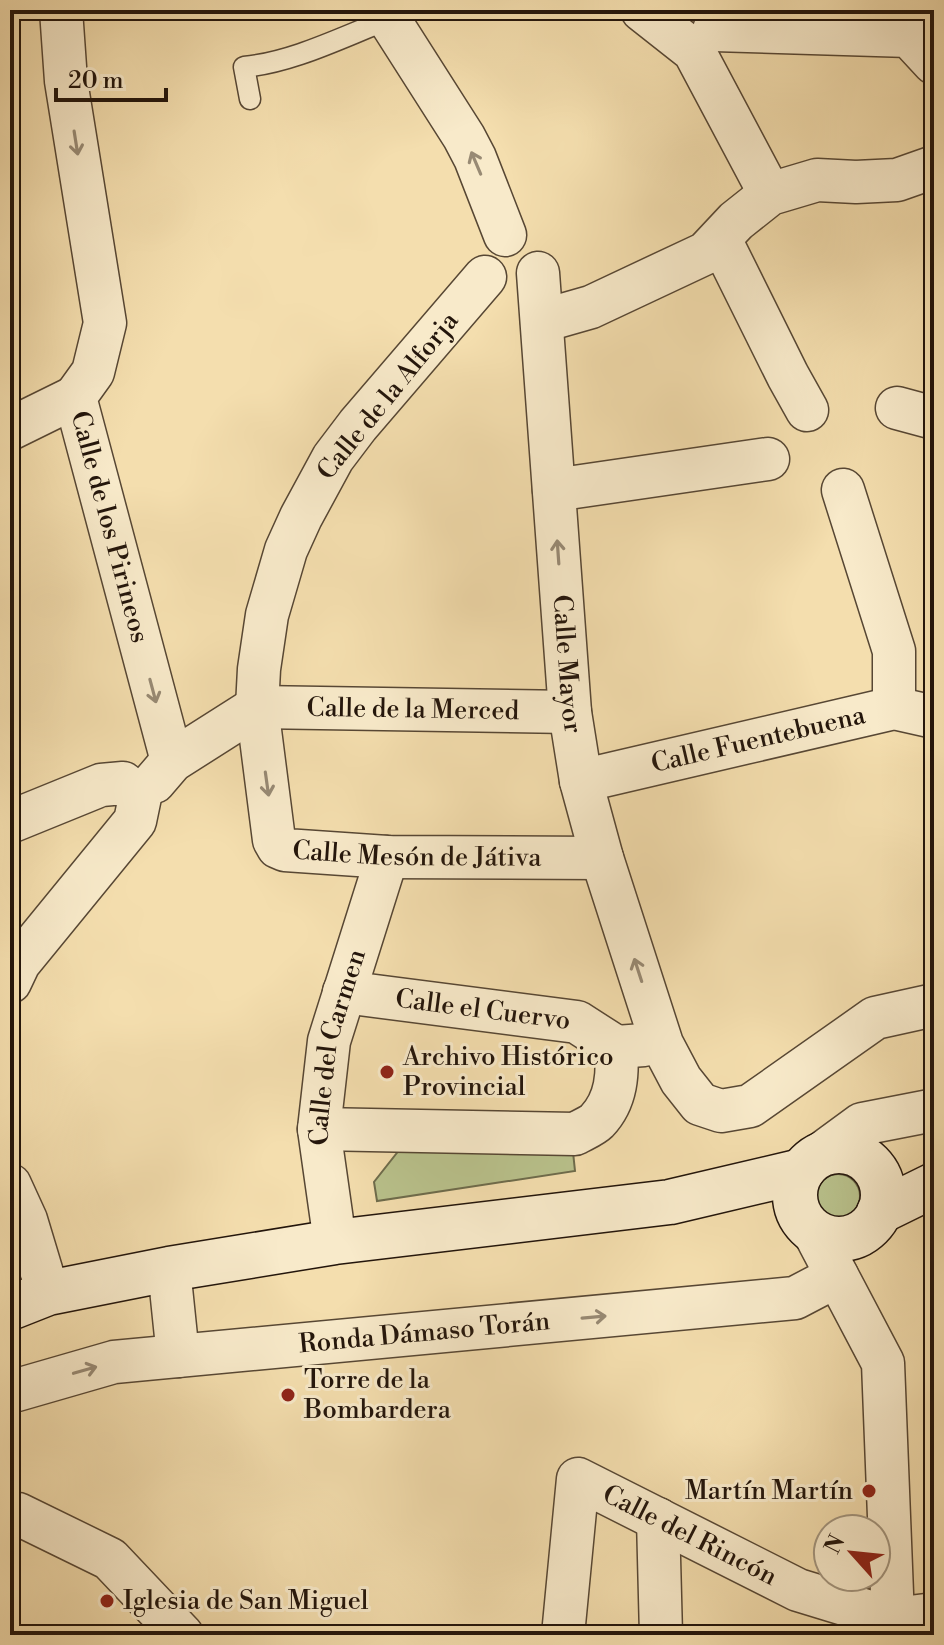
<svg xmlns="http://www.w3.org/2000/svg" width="944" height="1645" viewBox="0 0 944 1645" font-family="'Libre Bodoni',serif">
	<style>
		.green { fill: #b9c28c; stroke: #6e6c4c; stroke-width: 2 }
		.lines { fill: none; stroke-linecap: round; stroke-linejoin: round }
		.lane-casing { stroke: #574734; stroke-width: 23 }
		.street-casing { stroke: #574734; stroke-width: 45 }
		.secondary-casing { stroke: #23150b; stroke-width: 47 }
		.lane { stroke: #f8eaca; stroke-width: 20 }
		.street { stroke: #f8eaca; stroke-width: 42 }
		.secondary { stroke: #f8eaca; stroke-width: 44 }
		.oneway { stroke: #988a74 }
		.poi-dot { fill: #8f2418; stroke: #f8eaca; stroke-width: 3 }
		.labels { text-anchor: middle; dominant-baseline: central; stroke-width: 6; stroke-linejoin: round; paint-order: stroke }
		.street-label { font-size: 26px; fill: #23150b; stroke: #f8eaca }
		.poi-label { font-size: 26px; fill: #23150b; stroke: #f8eaca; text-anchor: start }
	</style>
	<rect width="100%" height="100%" fill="#f4deae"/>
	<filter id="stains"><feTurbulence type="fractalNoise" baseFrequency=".0025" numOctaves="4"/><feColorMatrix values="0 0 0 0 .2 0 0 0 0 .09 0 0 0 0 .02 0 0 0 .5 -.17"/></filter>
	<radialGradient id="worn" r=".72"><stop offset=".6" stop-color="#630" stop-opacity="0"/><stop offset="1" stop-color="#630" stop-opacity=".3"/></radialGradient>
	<!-- green -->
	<g class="green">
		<path d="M400,1149L573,1152L575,1171L377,1201L374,1182Z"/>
		<circle cx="838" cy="1196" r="22"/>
	</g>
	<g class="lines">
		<defs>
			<path id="lane" d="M250,99L244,67C294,62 342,37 389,19"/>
			<g id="street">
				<path id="s1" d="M61,10L66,81L105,323L93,372L75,397L172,761"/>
				<path d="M383,10L464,137L475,158L505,235"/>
				<path d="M642,10L694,51L770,194"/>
				<path d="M714,30L909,36L934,63"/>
				<path d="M720,239L788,376L807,410"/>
				<path id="s2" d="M538,273L570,712L581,781L602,858L662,1044L681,1080L700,1104L721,1111L750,1106L875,1018L934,1005"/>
				<path id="s3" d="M485,277L358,425L333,458L301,517L286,550L267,615L259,669L257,707L274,840L278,847L285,850L387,857L602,858"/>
				<path d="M542,321L591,307L706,253L736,221L770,194L817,180L856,182L897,180L934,167"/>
				<path d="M897,408L934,418"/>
				<path d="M10,429L75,397"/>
				<path d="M554,490L768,459"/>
				<path d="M843,490L894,651V708"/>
				<path id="s4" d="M257,707L570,712"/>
				<path id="s5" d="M581,781L894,708L934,717"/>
				<path d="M154,782L172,761L257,707"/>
				<path d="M10,822L101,785L123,783L140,797L135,821L19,963L10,982"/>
				<path id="s6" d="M344,992L577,1022L616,1047L644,1045"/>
				<path d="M319,1129L575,1134C582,1130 592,1126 597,1121C617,1100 618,1073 616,1047"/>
				<path d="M817,1157L862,1124L934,1110"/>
				<path d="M10,1185L26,1220L48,1293"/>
				<path d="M814,1232L883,1363L893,1619L891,1635"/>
				<path id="s7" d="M335,1242L319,1129L329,1041L387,857"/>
				<path d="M169,1269L178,1356"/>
				<path id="s8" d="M10,1392L114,1362L795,1298L837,1276"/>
				<path d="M10,1514H18L110,1559L182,1635"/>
				<path d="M658,1519L661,1635"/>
				<path id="s9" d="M563,1635L578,1479L798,1590L893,1619L934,1614"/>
			</g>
			<g id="secondary">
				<circle cx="839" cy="1195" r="44"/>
				<path d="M879,1212L934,1185"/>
				<path d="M10,1308L48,1293L169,1269L335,1242L670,1202L802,1171"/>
			</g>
		</defs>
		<!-- lane casing -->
		<use href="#lane" class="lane-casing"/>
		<!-- street casing -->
		<use href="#street" class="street-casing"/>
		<!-- secondary casing -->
		<use href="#secondary" class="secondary-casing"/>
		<!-- lane -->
		<use href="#lane" class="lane"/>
		<!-- street -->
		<use href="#street" class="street"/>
		<!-- secondary -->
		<use href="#secondary" class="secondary"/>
	</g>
	<!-- one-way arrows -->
	<defs><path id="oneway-shaft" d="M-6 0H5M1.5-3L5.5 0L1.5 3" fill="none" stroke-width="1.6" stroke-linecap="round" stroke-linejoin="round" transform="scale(2)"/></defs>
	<g class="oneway">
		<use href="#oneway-shaft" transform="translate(76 143) rotate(81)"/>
		<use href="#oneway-shaft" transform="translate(476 163) rotate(-113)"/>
		<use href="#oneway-shaft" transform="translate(558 552) rotate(-94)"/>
		<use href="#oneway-shaft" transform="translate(153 691) rotate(75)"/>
		<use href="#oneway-shaft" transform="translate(267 784) rotate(82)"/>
		<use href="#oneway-shaft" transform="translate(638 970) rotate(-108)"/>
		<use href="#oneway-shaft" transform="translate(594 1317) rotate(-5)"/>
		<use href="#oneway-shaft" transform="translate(85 1370) rotate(-16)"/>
	</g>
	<!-- markers -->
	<g class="poi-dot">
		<circle cx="387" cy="1072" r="8"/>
		<circle cx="288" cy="1395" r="8"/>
		<circle cx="869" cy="1491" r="8"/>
		<circle cx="107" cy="1601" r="8"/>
	</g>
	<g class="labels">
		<!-- street labels -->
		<g class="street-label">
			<text transform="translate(388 396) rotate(-51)">Calle de la Alforja</text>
			<text stroke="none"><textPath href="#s1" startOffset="532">Calle de los Pirineos</textPath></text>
			<text stroke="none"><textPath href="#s2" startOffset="392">Calle Mayor</textPath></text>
			<text stroke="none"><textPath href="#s4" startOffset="156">Calle de la Merced</textPath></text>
			<text stroke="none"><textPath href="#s5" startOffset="182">Calle Fuentebuena</textPath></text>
			<text stroke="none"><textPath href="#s3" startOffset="782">Calle Mesón de Játiva</textPath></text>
			<text stroke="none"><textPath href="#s6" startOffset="140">Calle el Cuervo</textPath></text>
			<text stroke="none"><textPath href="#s7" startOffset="198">Calle del Carmen</textPath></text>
			<text stroke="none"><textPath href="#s8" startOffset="420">Ronda Dámaso Torán</textPath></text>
			<text stroke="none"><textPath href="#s9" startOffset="282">Calle del Rincón</textPath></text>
		</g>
		<!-- poi labels -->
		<g class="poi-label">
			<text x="403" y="1057">Archivo Histórico<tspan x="403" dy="30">Provincial</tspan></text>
			<text x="304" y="1380">Torre de la<tspan x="304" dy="30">Bombardera</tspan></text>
			<text x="853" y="1491" text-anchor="end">Martín Martín</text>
			<text x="123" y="1601">Iglesia de San Miguel</text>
		</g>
	</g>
	<!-- margin -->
	<rect width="944" height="1645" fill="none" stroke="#f4deae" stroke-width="40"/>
	<rect x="12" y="12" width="920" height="1621" fill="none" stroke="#23150b" stroke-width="4"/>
	<rect x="20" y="20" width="904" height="1605" fill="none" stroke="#23150b" stroke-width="2"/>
	<!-- north arrow -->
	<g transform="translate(852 1553) rotate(297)"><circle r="38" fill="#f8eaca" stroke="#a3957e" stroke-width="2"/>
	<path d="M0-6L14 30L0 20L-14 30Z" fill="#8f2418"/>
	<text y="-12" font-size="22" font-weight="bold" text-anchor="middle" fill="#23150b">N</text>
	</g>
	<!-- scale -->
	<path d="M56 88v12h110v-12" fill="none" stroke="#23150b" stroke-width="4"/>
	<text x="68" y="88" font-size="24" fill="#23150b" stroke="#f8eaca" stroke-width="6" paint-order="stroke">20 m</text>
	<rect width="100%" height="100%" filter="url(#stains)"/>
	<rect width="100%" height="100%" fill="url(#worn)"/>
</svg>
